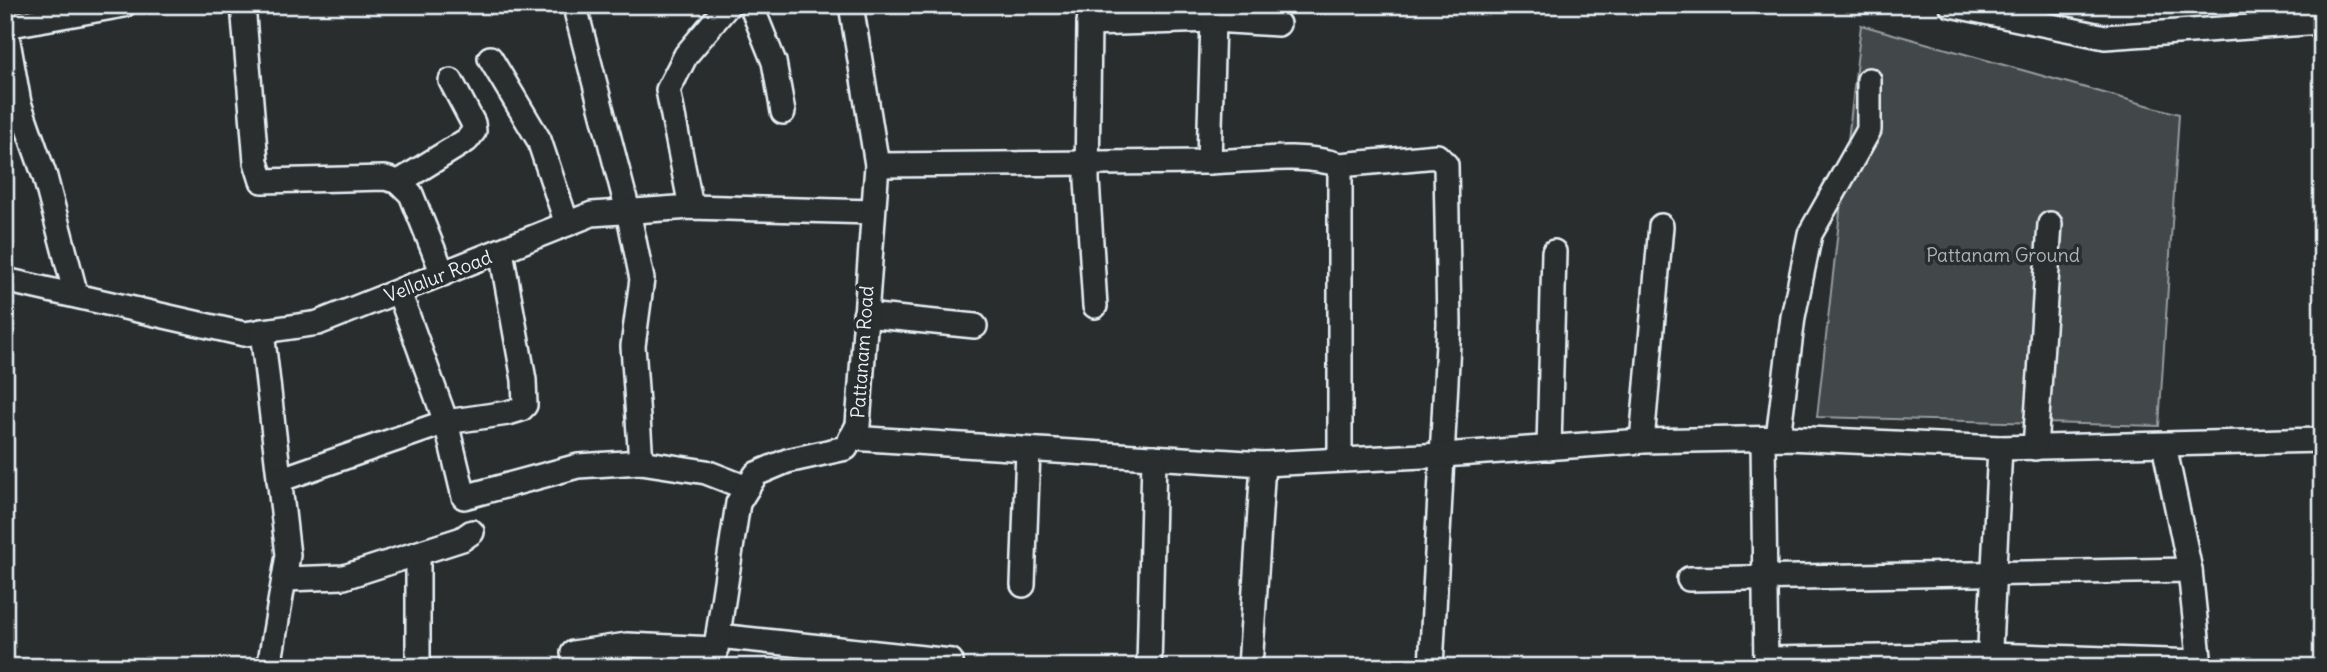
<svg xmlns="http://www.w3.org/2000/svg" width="2327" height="672" viewBox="0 0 2327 672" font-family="Delius,sans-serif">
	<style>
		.green { fill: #424648; stroke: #959ca0; stroke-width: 2 }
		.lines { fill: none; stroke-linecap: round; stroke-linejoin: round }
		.minor-casing { stroke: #e8f1f8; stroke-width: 28 }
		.minor { stroke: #2a2d2e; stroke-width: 23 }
		.labels { text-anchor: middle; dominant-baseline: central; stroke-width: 7; stroke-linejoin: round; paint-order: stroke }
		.park-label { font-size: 19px; fill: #aeb5ba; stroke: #2a2d2e }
		.street-label { font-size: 19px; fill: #e8f1f8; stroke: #2a2d2e }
	</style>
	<rect width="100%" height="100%" fill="#2a2d2e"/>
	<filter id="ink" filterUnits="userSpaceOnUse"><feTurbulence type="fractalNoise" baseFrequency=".0143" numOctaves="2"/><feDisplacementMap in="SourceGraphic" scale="14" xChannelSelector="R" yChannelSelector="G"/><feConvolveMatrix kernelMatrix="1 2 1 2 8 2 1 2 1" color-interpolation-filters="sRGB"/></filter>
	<g filter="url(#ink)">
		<!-- green -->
		<path class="green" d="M1861,25L2179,114L2159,426L1817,417Z"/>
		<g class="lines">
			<defs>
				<g id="minor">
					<path d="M243,5L256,162L262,181L385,178L399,182L411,194L443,274"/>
					<path d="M751,5L774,62L783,112"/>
					<path d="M1091,5L1089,24L1087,180L1095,306"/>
					<path d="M1951,5L2105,37L2322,22"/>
					<path d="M577,15L628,211L642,279L633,346L641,462"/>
					<path d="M5,24L19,103L45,177L76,295"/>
					<path d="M1089,24L1213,20L1278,24"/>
					<path d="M6,26L124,5"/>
					<path d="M490,58L539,140L567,224"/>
					<path d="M1209,162L1213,20"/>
					<path d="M877,165C988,164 1097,163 1207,162C1250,161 1298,152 1340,165L1437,156L1446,165L1449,324L1431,667"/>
					<path d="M1340,165V460"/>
					<path d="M399,182L467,140L474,131L473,123L451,81"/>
					<path d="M691,207L668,90L686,55L728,5"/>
					<path d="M5,280L244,334L318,323L592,214L691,207L873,212"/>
					<path d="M399,292L446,422L464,497L578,466L641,462L706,472L747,488"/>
					<path d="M865,315L975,326"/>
					<path d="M262,331L288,555L269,667"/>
					<path d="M851,438L1263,464L1443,455L1642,441L1788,438L2000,448L2322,440"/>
					<path d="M1778,438L1793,317L1810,234L1869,130V80"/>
					<path d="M1763,440L1766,667"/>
					<path d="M1642,441L1661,226"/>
					<path d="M2164,445L2190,570L2200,667"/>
					<path d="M1549,448L1554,252"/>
					<path d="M2035,448L2050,224"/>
					<path d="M279,480L446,422L508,413L521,409L525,405L524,380L501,251"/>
					<path d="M418,554V667"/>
					<path d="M284,579L344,577L462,539L472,532"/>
					<path d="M1689,579L2190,570"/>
					<path d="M1023,585L1028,450"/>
					<path d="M718,636L951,661"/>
					<path d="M1766,659L1989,655L2199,662"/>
					<path d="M576,667L573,653L627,645L716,649"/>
					<path d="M713,667L738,503L756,474L787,461L846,448L858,425L877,165L851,5"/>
					<path d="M1149,667L1154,457"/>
					<path d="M1250,667L1263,464"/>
					<path d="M1989,667L2000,448"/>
				</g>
			</defs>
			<!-- minor casing -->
			<use href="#minor" class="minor-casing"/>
			<!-- minor -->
			<use href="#minor" class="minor"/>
		</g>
	</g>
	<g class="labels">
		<!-- park labels -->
		<g class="park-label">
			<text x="2003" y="255">Pattanam Ground</text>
		</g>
		<!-- street labels -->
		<g class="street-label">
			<text transform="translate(438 276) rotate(-21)">Vellalur Road</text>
			<text transform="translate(862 352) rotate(-86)">Pattanam Road</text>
		</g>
	</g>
	<!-- margin -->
	<rect width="2327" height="672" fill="none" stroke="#2a2d2e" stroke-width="28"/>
	<rect x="14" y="14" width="2299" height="644" fill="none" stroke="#e8f1f8" stroke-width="2.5" filter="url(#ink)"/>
</svg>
